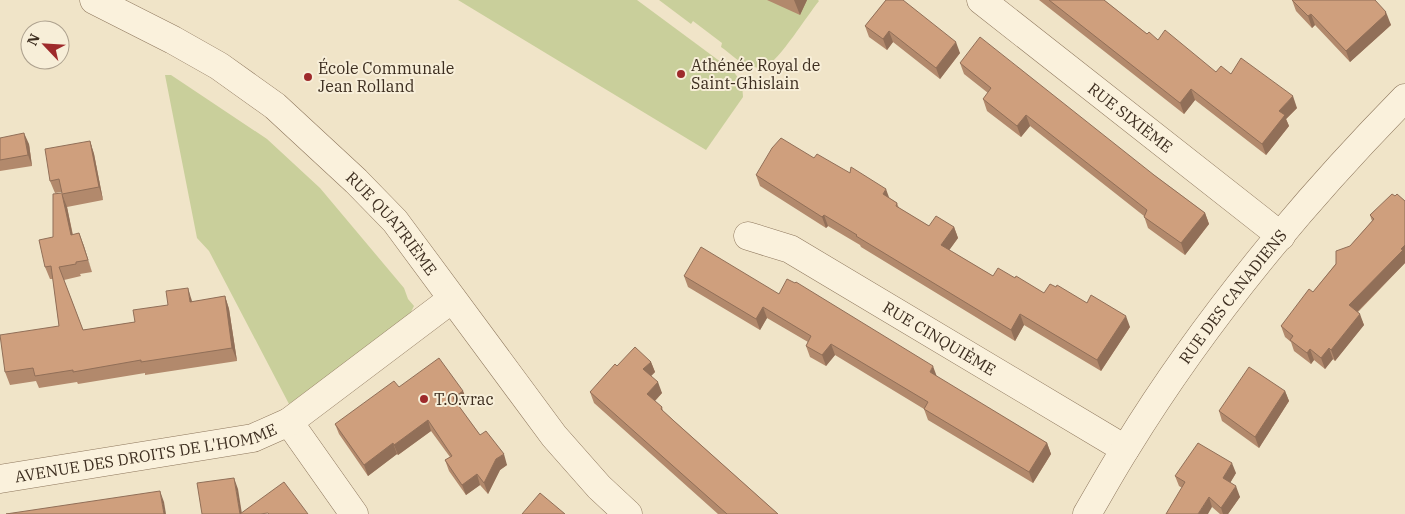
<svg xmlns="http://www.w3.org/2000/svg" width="1405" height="514" viewBox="0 0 1405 514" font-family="'IBM Plex Serif',serif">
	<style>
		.green { fill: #c9cf9b }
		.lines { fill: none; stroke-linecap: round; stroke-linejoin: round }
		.minor-casing { stroke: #8d765c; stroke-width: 29 }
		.minor { stroke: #faf1dc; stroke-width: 28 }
		.wall { fill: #b2896c }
		.shaded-wall { fill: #916f58 }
		.building { fill: #cf9f7d; stroke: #916f58 }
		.poi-dot { fill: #9e2a2b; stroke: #f7eed8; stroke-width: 2 }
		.labels { text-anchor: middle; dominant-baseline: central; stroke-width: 4; stroke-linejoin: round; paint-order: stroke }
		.poi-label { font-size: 16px; fill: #3d2e20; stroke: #f7eed8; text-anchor: start }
		.street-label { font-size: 16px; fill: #3d2e20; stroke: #f7eed8 }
	</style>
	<rect width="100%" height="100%" fill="#f0e4c8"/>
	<!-- green -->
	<g class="green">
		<path d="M458,0H637L733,71L742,83L743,97L706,150Z"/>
		<path d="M659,0H818L819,1C808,14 779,61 765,67C762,68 757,68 754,67C742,66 730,53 721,47L722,43L693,21L691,24Z"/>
		<path d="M165,75H171L267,139L320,188L404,288L408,299L414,306L410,314L404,320L289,404L209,251L197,238Z"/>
	</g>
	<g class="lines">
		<defs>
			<g id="minor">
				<path id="s1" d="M94,0L173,40L219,66L275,106L356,181L395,221L554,436L599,487L628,514"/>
				<path id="s2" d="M981,0L1281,236"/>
				<path id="s3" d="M748,236L790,249L1125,449"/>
				<path d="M289,422L354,514"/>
				<path id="s4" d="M0,479L253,438L289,422L452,299"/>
				<path id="s5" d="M1087,514C1100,492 1112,470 1126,448C1204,321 1300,205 1405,98"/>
			</g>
		</defs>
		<!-- minor casing -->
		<use href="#minor" class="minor-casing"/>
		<!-- minor -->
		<use href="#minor" class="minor"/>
	</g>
	<!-- wall -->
	<g class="wall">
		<path d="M767,0H807L800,15Z"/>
		<path d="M886,0L960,53L940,79L893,42L887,50L869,37L865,26Z"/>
		<path d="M1039,0H1104L1147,34L1158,40L1216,72L1297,108L1286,119L1289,126L1266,155L1195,100L1184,114Z"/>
		<path d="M1292,0L1390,23L1391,25L1350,62L1315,25L1312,28L1296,11Z"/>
		<path d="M960,63L1154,175L1205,213L1209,224L1185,255L1148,228L1144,216L1030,126L1021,137L987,111L983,99L988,93L964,74Z"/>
		<path d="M0,138L29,144L32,166L0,171Z"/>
		<path d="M90,141L94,154L103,200L67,207L73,235L79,233L92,272L80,274L81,276L64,280L83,330L135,322L192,302L225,296L229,309L237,361L145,375V373L78,384L77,382L39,388L36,381L10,385L5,372L59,326L53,279H50L45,267L53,237L62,193V192L55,193L50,181Z"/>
		<path d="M814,158L850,173L897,203L899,208L929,226L954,227L958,238L949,250L993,276L1015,278L1044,293L1087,303L1130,327L1101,371L1024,325L1015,341L861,247L860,245L828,226L826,228L760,186L756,175Z"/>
		<path d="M1395,196L1405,201V263L1358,312L1364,325L1335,361L1333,359L1325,369L1314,360L1311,364L1294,351L1291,342L1285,337L1281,326L1313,292L1350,246L1372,221L1370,215Z"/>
		<path d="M684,276L779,294L937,377L1047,443L1051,454L1033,483L928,420L924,409L835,355L826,366L810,357L806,346L808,342L767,318L760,330L688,287Z"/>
		<path d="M651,362L655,372L651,376L662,393L655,401L662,407L663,411L778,514H718L594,403L590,392Z"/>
		<path d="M399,387L463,391L467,401L459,407L480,435L507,465L500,470L488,494L480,485L466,495L449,471L445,460L450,457L431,431L398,455L397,454L368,476L339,434L335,424Z"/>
		<path d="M1285,391L1289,401L1259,448L1222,421L1219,411Z"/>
		<path d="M1236,473L1230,483L1240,497L1228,514H1220L1212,507L1179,486L1175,476Z"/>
	</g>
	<!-- shaded-wall -->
	<g class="shaded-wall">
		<path d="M794,0H807L800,15Z"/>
		<path d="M1386,12L1391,25L1350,62L1346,51Z"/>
		<path d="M1311,14L1315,25L1312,28L1308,16Z"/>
		<path d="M889,31L893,42L887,50L883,39Z"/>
		<path d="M956,42L960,53L940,79L936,68Z"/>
		<path d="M1191,89L1195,100L1184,114L1180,103Z"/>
		<path d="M1293,96L1297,108L1286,119L1289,126L1266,155L1262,144L1279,111Z"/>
		<path d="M1026,115L1030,126L1021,137L1017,126Z"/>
		<path d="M24,133L29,144L32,166L28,155Z"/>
		<path d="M90,141L94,154L103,200L99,187Z"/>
		<path d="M886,189L890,200L883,194Z"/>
		<path d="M62,194L67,207L75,247L71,235Z"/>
		<path d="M1205,213L1209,224L1185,255L1181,243Z"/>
		<path d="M824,215L828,226L826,228L822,217Z"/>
		<path d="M954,227L958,238L945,256L941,245Z"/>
		<path d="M79,233L84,246L92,272Z"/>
		<path d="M1405,245V263L1353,316L1349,305Z"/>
		<path d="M188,288L192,301L194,314L190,302Z"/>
		<path d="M225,296L229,309L237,361L232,348Z"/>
		<path d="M763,307L767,318L760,330L756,319Z"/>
		<path d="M1020,314L1024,325L1015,341L1011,330Z"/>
		<path d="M1360,314L1364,325L1335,361L1331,350Z"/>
		<path d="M1126,316L1130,327L1101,371L1097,360Z"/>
		<path d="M831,344L835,355L826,366L822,355Z"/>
		<path d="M1329,348L1333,359L1325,369L1321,358Z"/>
		<path d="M1310,349L1314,360L1311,364L1307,353Z"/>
		<path d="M651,362L655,372L647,380L643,369Z"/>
		<path d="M933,366L937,377L930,372Z"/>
		<path d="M658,382L662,393L651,405L647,394Z"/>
		<path d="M463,391L467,401L456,409L453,398Z"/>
		<path d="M1285,391L1289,401L1259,448L1255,437Z"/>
		<path d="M428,420L431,431L398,455L394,445Z"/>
		<path d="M393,443L397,454L368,476L364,465Z"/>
		<path d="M1047,443L1051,454L1033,483L1029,472Z"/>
		<path d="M504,454L507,465L500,470L488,494L484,483L496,459Z"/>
		<path d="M1232,463L1236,473L1227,488L1223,478Z"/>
		<path d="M477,474L480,485L466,495L462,485Z"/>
		<path d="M234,478L238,489L242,514H240Z"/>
		<path d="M1236,486L1240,497L1228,514H1223L1221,508Z"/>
		<path d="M160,491L164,502L166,514H164Z"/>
		<path d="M1209,497L1212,507L1208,514H1198Z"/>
	</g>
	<!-- building -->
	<g class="building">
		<path d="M886,0H903L956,42L936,68L889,31L883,39L865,26Z"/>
		<path d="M1049,0H1104L1147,34L1149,32L1158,40L1165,30L1216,72L1221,66L1231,74L1241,58L1293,96L1279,111L1285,115L1262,144L1191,89L1180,103Z"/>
		<path d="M1292,0H1375L1386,12L1385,13L1386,14L1346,51L1311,14L1308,16Z"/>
		<path d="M980,37L1154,175L1205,213L1181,243L1144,217L1147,210L1026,115L1017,126L983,99L991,88L960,63Z"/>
		<path d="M24,133L28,155L0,160V138Z"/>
		<path d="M781,138L814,158L817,154L850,173L851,167L886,189L883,194L897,203L896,206L929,226L936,216L954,227L941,245L993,276L998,268L1015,278L1016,276L1044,293L1050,284L1056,287L1057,285L1087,303L1091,295L1126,316L1097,360L1020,314L1011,330L856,236L857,235L824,215L822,217L756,175L772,148Z"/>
		<path d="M90,141L99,187L62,194L71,235L79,233L88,260L76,262V264L59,267L83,330L135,322L133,310L168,305L166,291L188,288L190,302L225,296L232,348L141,362V360L73,372V370L35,376L33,368L5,372L0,335L59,326L51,266L45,267L39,240L53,237V194L62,193L59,179L50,181L45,149Z"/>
		<path d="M1392,194L1395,196L1397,194L1405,201V245L1401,249L1403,250L1349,305L1360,314L1331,350L1329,348L1321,358L1310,349L1307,353L1290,340L1293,336L1281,326L1309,289L1313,292L1336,264V251L1350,246L1374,219L1370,215Z"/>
		<path d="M701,247L779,294L787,279L795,283L796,282L933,366L930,372L1047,443L1029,472L924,409L928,402L831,344L822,355L806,346L811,336L763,307L756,319L684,276Z"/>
		<path d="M635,347L651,362L643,369L658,382L647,394L662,407L661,409L674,421L778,514H727L590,392L615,364L617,366Z"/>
		<path d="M439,358L463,391L453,398L480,435L486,431L504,454L496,459L484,483L477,474L462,485L445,460L452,456L428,420L394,445L393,443L364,465L335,424L394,381L399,387Z"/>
		<path d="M1249,367L1285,391L1255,437L1219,411Z"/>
		<path d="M1198,443L1232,463L1223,478L1236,486L1221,508L1209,497L1198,514H1166L1185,482L1175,476Z"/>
		<path d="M234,478L240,514L284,482L308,514H269L268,513L260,514H202L197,483Z"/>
		<path d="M160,491L164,514H6Z"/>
		<path d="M540,493L565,514H522Z"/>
	</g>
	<!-- markers -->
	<g class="poi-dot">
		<circle cx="681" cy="74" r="5"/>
		<circle cx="308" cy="77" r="5"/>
		<circle cx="424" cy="399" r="5"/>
	</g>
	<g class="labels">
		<!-- poi labels -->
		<g class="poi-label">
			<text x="691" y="65">Athénée Royal de<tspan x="691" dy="18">Saint-Ghislain</tspan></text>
			<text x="318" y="68">École Communale<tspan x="318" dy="18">Jean Rolland</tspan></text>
			<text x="434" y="399">T.O.vrac</text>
		</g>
		<!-- street labels -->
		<g class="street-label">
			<text stroke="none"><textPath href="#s2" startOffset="190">RUE SIXIÈME</textPath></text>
			<text stroke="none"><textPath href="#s1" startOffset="376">RUE QUATRIÈME</textPath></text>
			<text stroke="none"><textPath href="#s5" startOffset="262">RUE DES CANADIENS</textPath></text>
			<text stroke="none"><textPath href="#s3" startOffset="218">RUE CINQUIÈME</textPath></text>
			<text stroke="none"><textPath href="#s4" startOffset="148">AVENUE DES DROITS DE L'HOMME</textPath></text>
		</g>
	</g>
	<!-- north arrow -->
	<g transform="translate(45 45) rotate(295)"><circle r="24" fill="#f7eed8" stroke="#ada18e"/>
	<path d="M0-4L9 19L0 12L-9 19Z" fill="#9e2a2b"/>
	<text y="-8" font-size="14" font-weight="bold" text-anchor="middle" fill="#3d2e20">N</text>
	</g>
</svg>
